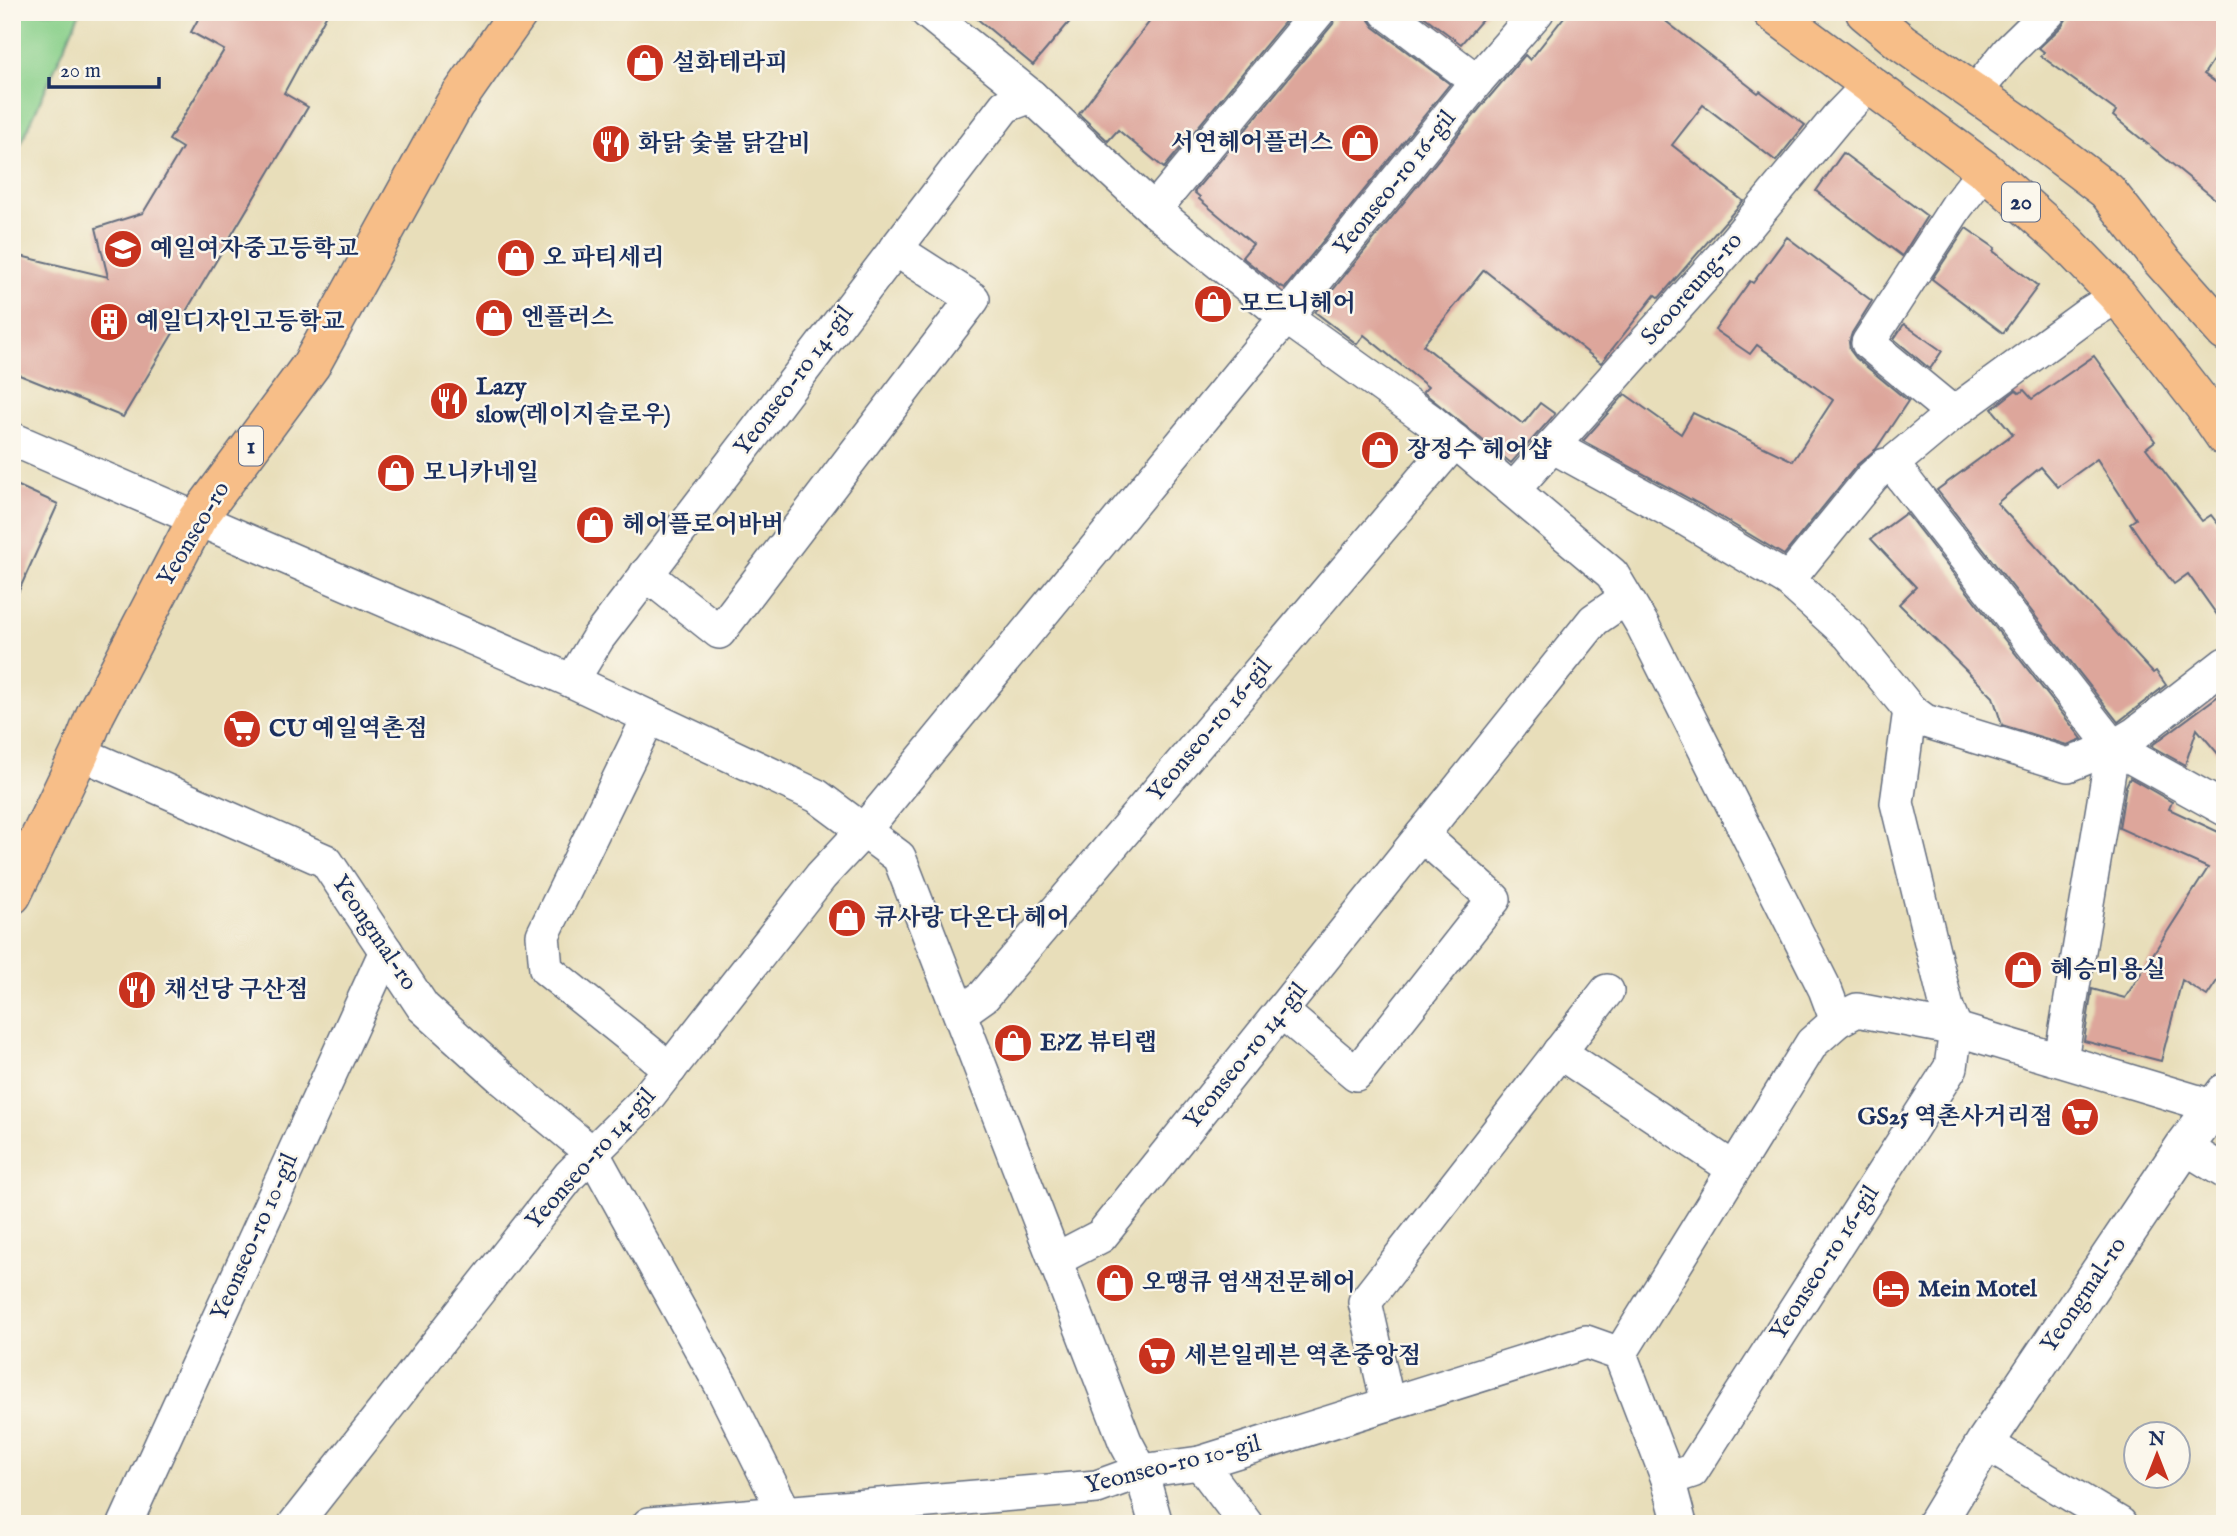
<svg xmlns="http://www.w3.org/2000/svg" width="2237" height="1536" viewBox="0 0 2237 1536" font-family="'IM FELL English','Noto Serif KR',serif">
	<style>
		.green { fill: #8ad08b; stroke: #528074; stroke-width: 2 }
		.building { fill: #dda69b }
		.lines { fill: none; stroke-linecap: round; stroke-linejoin: round }
		.minor-casing { stroke: #636c7e; stroke-width: 36 }
		.tertiary-casing { stroke: #636c7e; stroke-width: 41 }
		.primary-casing { stroke: #636c7e; stroke-width: 41 }
		.minor { stroke: #fff; stroke-width: 33 }
		.tertiary { stroke: #fff; stroke-width: 38 }
		.primary { stroke: #f7be88; stroke-width: 38 }
		.labels { text-anchor: middle; dominant-baseline: central; stroke-width: 5; stroke-linejoin: round; paint-order: stroke }
		.shield { fill: #fbf7ec; stroke: #5e6b89; stroke-width: 2 }
		.shield-label { font-size: 23px; font-weight: bold; fill: #1b2f5e }
		.poi-label { font-size: 24px; font-weight: bold; fill: #1b2f5e; stroke: #fbf7ec; text-anchor: start }
		.street-label { font-size: 24px; fill: #1b2f5e; stroke: #fbf7ec }
	</style>
	<rect width="100%" height="100%" fill="#fbf7ec"/>
	<filter id="ink" filterUnits="userSpaceOnUse"><feTurbulence type="fractalNoise" baseFrequency=".0143" numOctaves="2"/><feDisplacementMap in="SourceGraphic" scale="14" xChannelSelector="R" yChannelSelector="G"/><feConvolveMatrix kernelMatrix="1 2 1 2 8 2 1 2 1" color-interpolation-filters="sRGB"/></filter>
	<filter id="wash" filterUnits="userSpaceOnUse"><feTurbulence type="fractalNoise" baseFrequency=".00686" numOctaves="4" result="noise"/><feDisplacementMap in="SourceGraphic" scale="28" xChannelSelector="R" yChannelSelector="G"/><feGaussianBlur stdDeviation="1.57" result="paint"/><feColorMatrix in="noise" values="0 0 0 0 0 0 0 0 0 0 0 0 0 0 0 0 0 1.4 0 .05"/><feComposite in="paint" operator="in"/></filter>
	<g filter="url(#wash)">
		<rect width="100%" height="100%" fill="#e8deba"/>
		<!-- green -->
		<path class="green" d="M12,12H80L21,144L12,140Z"/>
		<g id="blocks">
			<!-- building -->
			<g class="building">
				<path d="M202,12H328L284,93L308,107L123,417L12,372V254L108,277L96,228L143,213L182,148L169,140L224,50L191,32Z"/>
				<path d="M969,12H1078L1033,65Z"/>
				<path d="M1157,12H1293L1164,168L1118,130L1108,141L1079,114Z"/>
				<path d="M1337,12H1367L1369,20L1374,27L1450,84L1285,288L1281,286L1280,287L1242,257L1253,244L1199,199L1200,197L1194,192L1333,24Z"/>
				<path d="M1418,12H1489L1461,44Z"/>
				<path d="M1568,12H1654L1758,93L1760,91L1805,125L1776,161L1703,105L1672,145L1743,201L1659,298L1655,295L1601,363L1484,270L1423,345L1523,424L1540,403L1555,414L1511,463L1423,392L1428,387L1364,335L1357,344L1315,312L1480,108L1525,55L1530,60Z"/>
				<path d="M2068,12H2225V42L2204,74L2225,89V207L2113,116L2116,111L2041,56L2044,52L2039,48L2062,26L2067,18Z"/>
				<path d="M1843,153L1927,216L1902,256L1816,191Z"/>
				<path d="M1966,228L1995,248L1993,251L2038,286L2003,333L1932,279Z"/>
				<path d="M1787,237L1872,301L1852,333L1849,342L1850,350L1856,358L1908,401L1876,449L1857,465L1784,555L1699,504L1583,441L1625,394L1681,434L1693,413L1793,461L1833,400L1757,345L1750,354L1715,330L1750,281L1753,283Z"/>
				<path d="M1904,324L1942,351L1930,369L1894,339Z"/>
				<path d="M2094,356L2155,441L2146,448L2202,521L2211,515L2225,533V626L2188,574L2174,584L2153,557L2130,523L2136,519L2097,459L2058,487L2041,467L1997,503L2153,673L2156,671L2166,685L2118,722L1937,490L2013,434L1992,409L2016,390L2020,393L2024,390L2032,399Z"/>
				<path d="M12,483L58,504L12,606Z"/>
				<path d="M1906,513L2082,739L2067,745L2002,725L1993,697L1899,604L1916,587L1871,539Z"/>
				<path d="M2225,691V762L2197,729L2185,765L2151,746Z"/>
				<path d="M2130,778L2172,802L2169,809L2225,835V969L2207,996L2182,980L2161,1061L2084,1041L2092,989L2125,998L2208,868L2119,828L2126,786Z"/>
			</g>
		</g>
	</g>
	<g filter="url(#ink)">
		<use href="#blocks" fill-opacity="0" stroke="#636c7e" stroke-width="2"/>
		<g class="lines">
			<defs>
				<g id="minor">
					<path d="M927,12L1031,96L1154,210L1286,317L1432,422L1612,574L1643,626L1825,989L1837,1021"/>
					<path d="M1386,12L1477,81"/>
					<path d="M1975,93L2008,52L2049,12"/>
					<path d="M1154,210L1318,12"/>
					<path d="M1953,413L1868,343L1957,206L1985,170"/>
					<path d="M12,439L572,681L817,796L899,857L1125,1441L1141,1471L1156,1524"/>
					<path d="M1552,446L1689,521L1788,580L1849,635L1910,710L1925,721L2068,765L2113,747L2135,734L2225,664"/>
					<path d="M1892,464L2113,747L2225,809"/>
					<path d="M1513,490L1726,252L1837,118L1869,85"/>
					<path d="M646,574L719,632L973,299L895,249"/>
					<path d="M1788,580L1872,477L1885,465L1892,464L1953,413L2088,314L2118,296"/>
					<path d="M572,681L598,638L1005,106L1031,96"/>
					<path d="M649,717L543,935L546,969L670,1069"/>
					<path d="M80,753L326,861L423,1007L503,1079L593,1154L721,1385L784,1511"/>
					<path d="M1281,1011L1356,1074L1494,899L1422,835"/>
					<path d="M960,1013L984,996L1455,441"/>
					<path d="M1559,1052L1734,1169"/>
					<path d="M2061,1059L2113,747"/>
					<path d="M2184,1147L2225,1172"/>
					<path d="M1055,1260L1101,1236L1594,620L1626,598"/>
					<path d="M1620,1354L1812,1043L1837,1021L1857,1010L1956,1029L2215,1107"/>
					<path d="M1620,1354L1668,1479L1680,1524"/>
					<path d="M1388,1404L1365,1302L1607,991"/>
					<path d="M1985,1443L2120,1524"/>
					<path d="M1200,1463L1246,1524"/>
					<path d="M1668,1479L1692,1471L1951,1067L1956,1029L1947,1008L1897,803L1910,710"/>
					<path d="M125,1524L386,951"/>
					<path d="M295,1524L570,1175L643,1103L821,876L864,830L1286,317L1477,81L1537,12"/>
					<path d="M649,1524L1097,1487L1141,1471L1200,1463L1586,1342L1620,1354"/>
				</g>
				<path id="tertiary" d="M1936,1524L1985,1443L2184,1147L2225,1093"/>
				<g id="primary">
					<path d="M1772,12L1985,170L2065,241L2118,296L2203,405L2225,437"/>
					<path d="M1865,12L1901,42L2015,121L2107,191L2161,260L2225,332"/>
					<path d="M12,895L80,753L95,715L197,519L311,365L454,105L519,12"/>
				</g>
			</defs>
			<!-- minor casing -->
			<use href="#minor" class="minor-casing"/>
			<!-- tertiary casing -->
			<use href="#tertiary" class="tertiary-casing"/>
			<!-- primary casing -->
			<use href="#primary" class="primary-casing"/>
			<!-- minor -->
			<use href="#minor" class="minor"/>
			<!-- tertiary -->
			<use href="#tertiary" class="tertiary"/>
			<!-- primary -->
			<use href="#primary" class="primary"/>
		</g>
	</g>
	<!-- icons -->
	<defs>
		<symbol id="shop-disc" viewBox="-11 -11 22 22"><circle r="9.5" fill="#c8321e" stroke="#fbf7ec"/><path d="M-5-2.5h2.3a2.7 3.5 0 0 1 5.4 0H5L5.5 6h-11ZM-1.5-2.5h3a1.5 2.3 0 0 0-3 0Z" fill="#fff"/></symbol>
		<symbol id="restaurant-disc" viewBox="-11 -11 22 22"><circle r="9.5" fill="#c8321e" stroke="#fbf7ec"/><path d="M-5-6h1v4h1v-4h1v4h1v-4h1v5L-1.5 .5V6h-2V.5L-5-1ZM5-6V6H3V1.5H1.5Q1.5-4 5-6Z" fill="#fff"/></symbol>
		<symbol id="school-disc" viewBox="-11 -11 22 22"><circle r="9.5" fill="#c8321e" stroke="#fbf7ec"/><path d="M0-5L7-2L0 1L-7-2ZM-4 1L0 2.5L4 1V4Q0 6-4 4Z" fill="#fff"/></symbol>
		<symbol id="building-disc" viewBox="-11 -11 22 22"><circle r="9.5" fill="#c8321e" stroke="#fbf7ec"/><path d="M-4-6H4V6H1V3H-1V6H-4ZM-2.5-4.3h1.7v1.8h-1.7ZM.8-4.3h1.7v1.8H.8ZM-2.5-1h1.7V.8h-1.7ZM.8-1h1.7V.8H.8Z" fill="#fff"/></symbol>
		<symbol id="supermarket-disc" viewBox="-11 -11 22 22"><circle r="9.5" fill="#c8321e" stroke="#fbf7ec"/><path d="M-6-5.5h2.5l.6 2H6L4.5 2H-2.5L-4.4-4H-6ZM-1.5 3.2a1.3 1.3 0 1 0 .1 0ZM3 3.2a1.3 1.3 0 1 0 .1 0Z" fill="#fff"/></symbol>
		<symbol id="hotel-disc" viewBox="-11 -11 22 22"><circle r="9.5" fill="#c8321e" stroke="#fbf7ec"/><path d="M-6-4.5h1.5V1H6V5H4.5V3h-9V5H-6ZM-4 0a1.8 1.8 0 1 1 3.6 0ZM.5 0V-2.5h3Q6-2.5 6 0Z" fill="#fff"/></symbol>
	</defs>
	<g fill-rule="evenodd">
		<use href="#shop-disc" x="623" y="41" width="44" height="44"/>
		<use href="#shop-disc" x="1338" y="121" width="44" height="44"/>
		<use href="#restaurant-disc" x="589" y="122" width="44" height="44"/>
		<use href="#school-disc" x="101" y="227" width="44" height="44"/>
		<use href="#shop-disc" x="494" y="236" width="44" height="44"/>
		<use href="#shop-disc" x="1191" y="282" width="44" height="44"/>
		<use href="#shop-disc" x="472" y="296" width="44" height="44"/>
		<use href="#building-disc" x="87" y="300" width="44" height="44"/>
		<use href="#restaurant-disc" x="427" y="379" width="44" height="44"/>
		<use href="#shop-disc" x="1358" y="428" width="44" height="44"/>
		<use href="#shop-disc" x="374" y="451" width="44" height="44"/>
		<use href="#shop-disc" x="573" y="503" width="44" height="44"/>
		<use href="#supermarket-disc" x="220" y="707" width="44" height="44"/>
		<use href="#shop-disc" x="825" y="896" width="44" height="44"/>
		<use href="#shop-disc" x="2001" y="948" width="44" height="44"/>
		<use href="#restaurant-disc" x="115" y="968" width="44" height="44"/>
		<use href="#shop-disc" x="991" y="1021" width="44" height="44"/>
		<use href="#supermarket-disc" x="2058" y="1095" width="44" height="44"/>
		<use href="#shop-disc" x="1093" y="1261" width="44" height="44"/>
		<use href="#hotel-disc" x="1869" y="1267" width="44" height="44"/>
		<use href="#supermarket-disc" x="1135" y="1334" width="44" height="44"/>
	</g>
	<g class="labels">
		<!-- shield labels -->
		<g class="shield">
			<rect x="2002" y="182.5" width="38" height="39" rx="5"/>
			<rect x="239" y="426.5" width="24" height="39" rx="5"/>
		</g>
		<g class="shield-label">
			<text x="2021" y="202">20</text>
			<text x="251" y="446">1</text>
		</g>
		<!-- poi labels -->
		<g class="poi-label">
			<text x="672" y="63">설화테라피</text>
			<text x="1333" y="143" text-anchor="end">서연헤어플러스</text>
			<text x="638" y="144">화닭 숯불 닭갈비</text>
			<text x="150" y="249">예일여자중고등학교</text>
			<text x="543" y="258">오 파티세리</text>
			<text x="1240" y="304">모드니헤어</text>
			<text x="521" y="318">엔플러스</text>
			<text x="136" y="322">예일디자인고등학교</text>
			<text x="476" y="387">Lazy<tspan x="476" dy="28">slow(레이지슬로우)</tspan></text>
			<text x="1407" y="450">장정수 헤어샵</text>
			<text x="423" y="473">모니카네일</text>
			<text x="622" y="525">헤어플로어바버</text>
			<text x="269" y="729">CU 예일역촌점</text>
			<text x="874" y="918">큐사랑 다온다 헤어</text>
			<text x="2050" y="970">혜승미용실</text>
			<text x="164" y="990">채선당 구산점</text>
			<text x="1040" y="1043">E?Z 뷰티랩</text>
			<text x="2053" y="1117" text-anchor="end">GS25 역촌사거리점</text>
			<text x="1142" y="1283">오땡큐 염색전문헤어</text>
			<text x="1918" y="1289">Mein Motel</text>
			<text x="1184" y="1356">세븐일레븐 역촌중앙점</text>
		</g>
		<!-- street labels -->
		<g class="street-label">
			<text transform="translate(1395 183) rotate(-51)">Yeonseo-ro 16-gil</text>
			<text transform="translate(1692 289) rotate(-49)">Seooreung-ro</text>
			<text transform="translate(794 381) rotate(-53)">Yeonseo-ro 14-gil</text>
			<text transform="translate(194 534) rotate(-59)">Yeonseo-ro</text>
			<text transform="translate(1210 730) rotate(-50)">Yeonseo-ro 16-gil</text>
			<text transform="translate(374 933) rotate(56)">Yeongmal-ro</text>
			<text transform="translate(1246 1056) rotate(-51)">Yeonseo-ro 14-gil</text>
			<text transform="translate(591 1159) rotate(-48)">Yeonseo-ro 14-gil</text>
			<text transform="translate(255 1237) rotate(-66)">Yeonseo-ro 10-gil</text>
			<text transform="translate(1825 1263) rotate(-57)">Yeonseo-ro 16-gil</text>
			<text transform="translate(2084 1295) rotate(-56)">Yeongmal-ro</text>
			<text transform="translate(1173 1465) rotate(-14)">Yeonseo-ro 10-gil</text>
		</g>
	</g>
	<!-- margin -->
	<rect width="2237" height="1536" fill="none" stroke="#fbf7ec" stroke-width="42"/>
	<!-- north arrow -->
	<g transform="translate(2157 1455)"><circle r="33" fill="#fbf7ec" stroke="#a1a7b3" stroke-width="2"/>
	<path d="M0-5L12 26L0 18L-12 26Z" fill="#c8321e"/>
	<text y="-10" font-size="19" font-weight="bold" text-anchor="middle" fill="#1b2f5e">N</text>
	</g>
	<!-- scale -->
	<path d="M49 77v10h110v-10" fill="none" stroke="#1b2f5e" stroke-width="3.5"/>
	<text x="60" y="77" font-size="21" fill="#1b2f5e" stroke="#fbf7ec" stroke-width="5" paint-order="stroke">20 m</text>
</svg>
